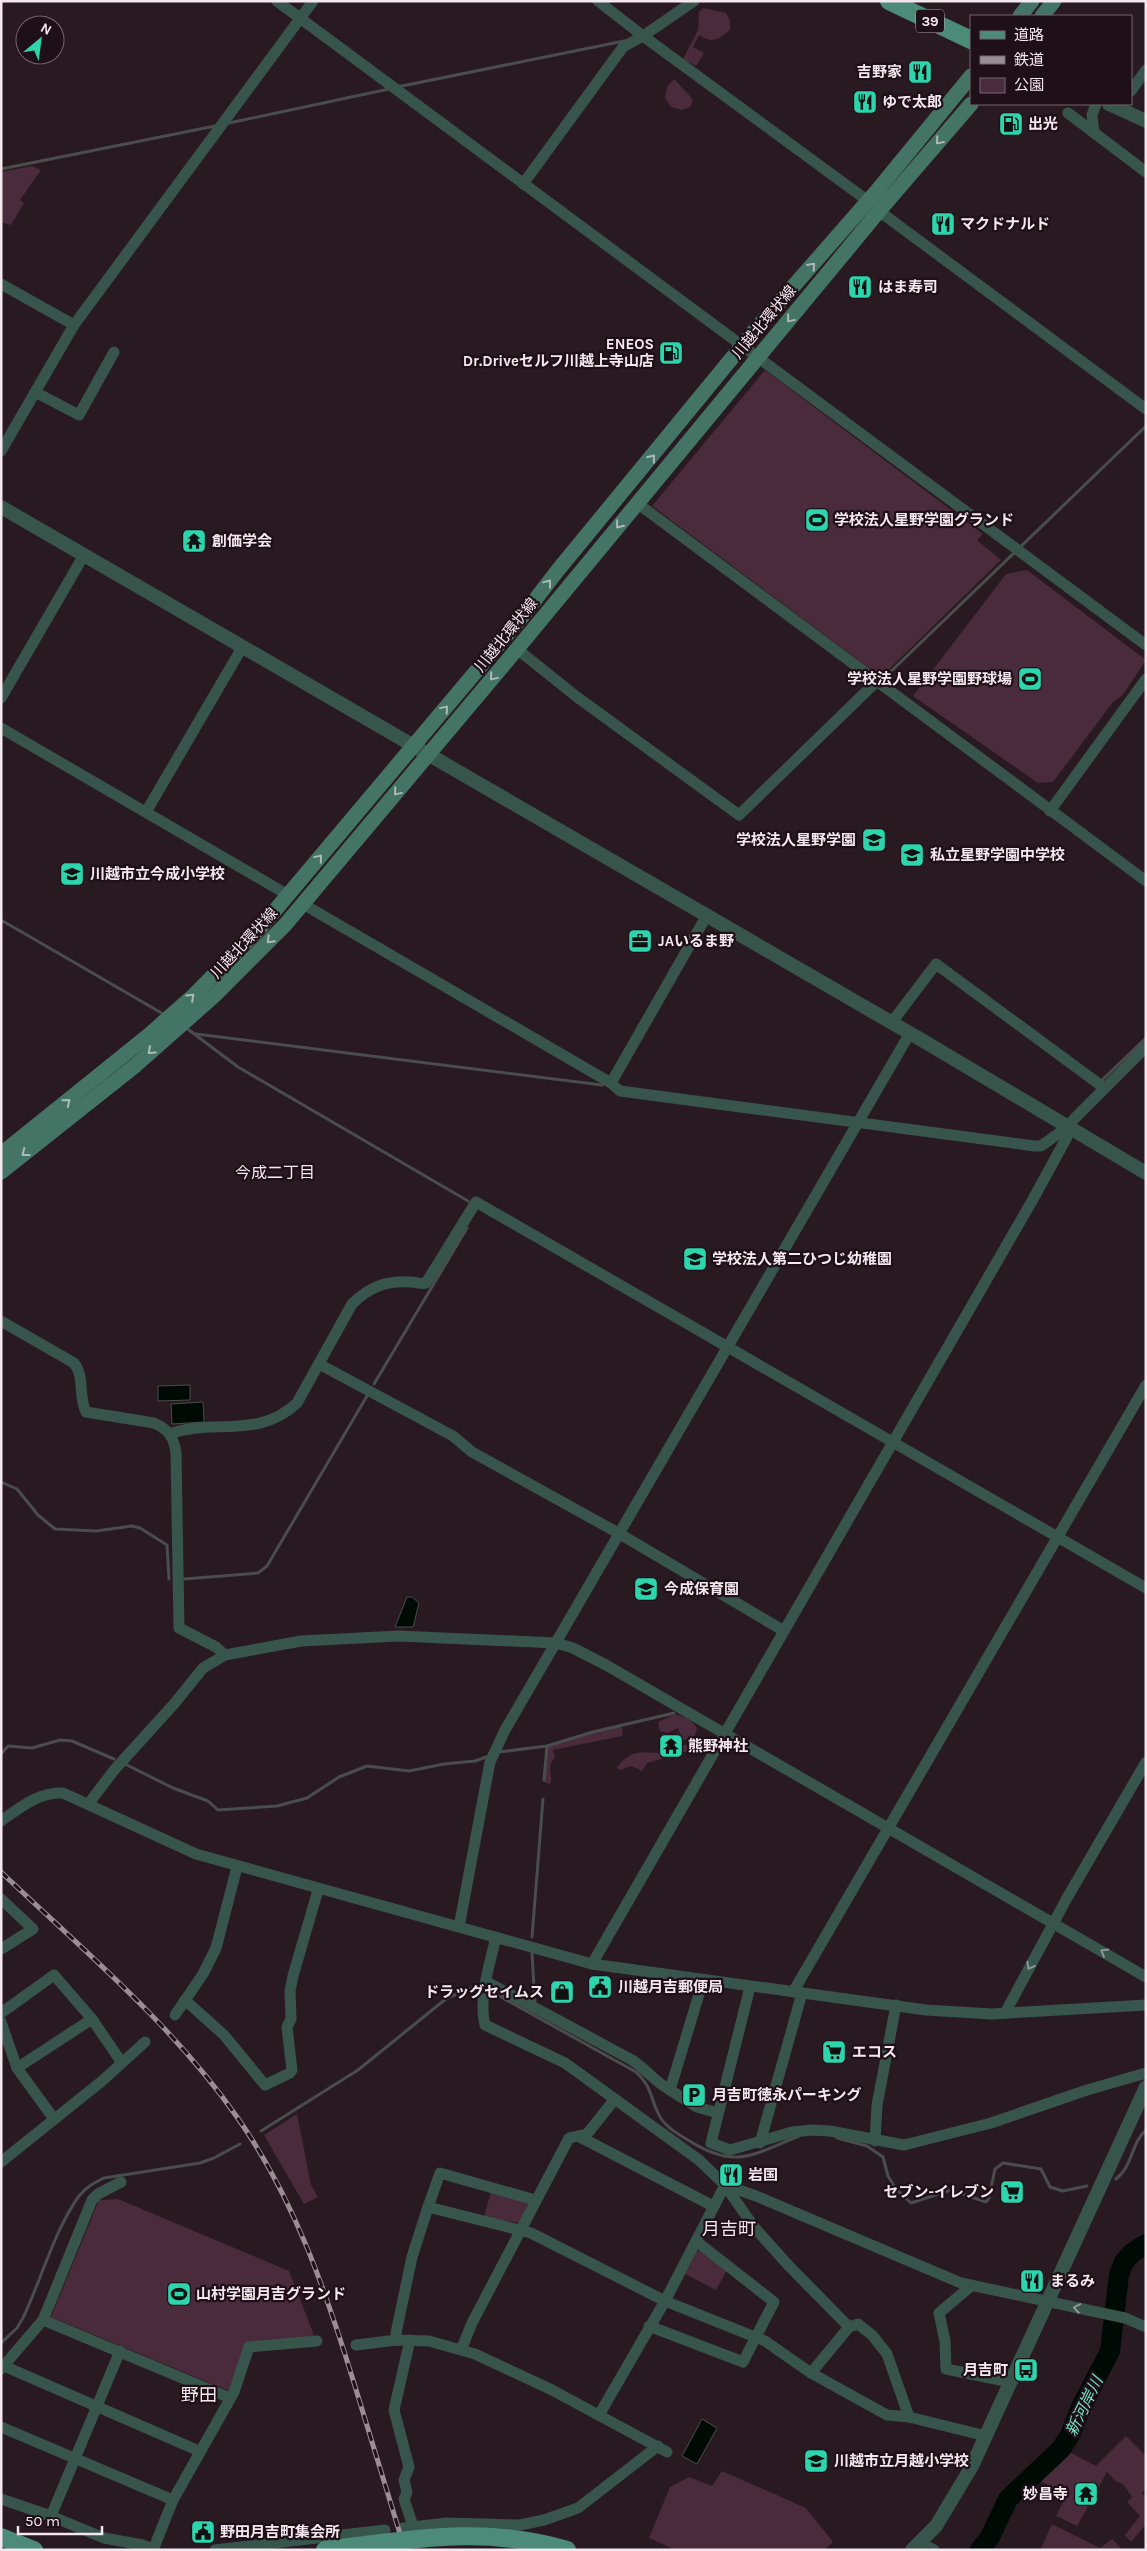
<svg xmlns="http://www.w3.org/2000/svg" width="1147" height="2551" viewBox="0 0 1147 2551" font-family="Karla,'Noto Sans JP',sans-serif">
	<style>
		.green { fill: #492b3c }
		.water { fill: #000a05; stroke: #494d4b }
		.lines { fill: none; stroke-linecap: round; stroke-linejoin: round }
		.stream { stroke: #494d4b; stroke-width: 3 }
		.river { stroke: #000a05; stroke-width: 20 }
		.minor { stroke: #38554b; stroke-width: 11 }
		.tertiary { stroke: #38554b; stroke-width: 14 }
		.secondary { stroke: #437464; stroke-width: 15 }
		.primary { stroke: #4b8b77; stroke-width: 18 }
		.rail-casing { stroke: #9a8d94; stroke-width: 5 }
		.rail { stroke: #1f0f18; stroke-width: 3; stroke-dasharray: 9; stroke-linecap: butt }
		.primary-bridge { stroke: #4b8b77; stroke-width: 18 }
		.oneway { stroke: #adbab7 }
		.oneway2 { stroke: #8d9794 }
		.labels { text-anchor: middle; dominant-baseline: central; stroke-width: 4.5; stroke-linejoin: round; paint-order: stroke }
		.shield { fill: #1f0f18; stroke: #b4a7ae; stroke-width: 1 }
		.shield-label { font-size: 14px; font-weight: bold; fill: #f4e8ee }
		.poi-label { font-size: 15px; font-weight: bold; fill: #f4e8ee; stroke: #1f0f18; text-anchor: start }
		.street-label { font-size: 15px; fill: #f4e8ee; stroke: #1f0f18 }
		.neighbourhood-label { font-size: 16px; fill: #f4e8ee; stroke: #1f0f18 }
		.water-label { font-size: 16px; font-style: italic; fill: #71e3c0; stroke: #1f0f18 }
		.quarter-label { font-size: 18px; fill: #f4e8ee; stroke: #1f0f18 }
	</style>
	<rect width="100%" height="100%" fill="#291921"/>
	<!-- green -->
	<g class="green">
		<path d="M703,8L726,13L730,21V29C720,40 712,44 699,35L693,47L704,53L696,66L683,59L698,30L699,12Z"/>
		<path d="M674,79C678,83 691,96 693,101L690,107L682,110L671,107L665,98L667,87Z"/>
		<path d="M32,166L41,170L20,200L24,203L11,225L1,222V172Z"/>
		<path d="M765,370L983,534L977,540L1001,560L881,677L652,506Z"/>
		<path d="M1027,570L1146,660L1122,696L1113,702L1053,782L1038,783L913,696L1006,574Z"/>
		<path d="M675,1714C685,1717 691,1718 697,1728L694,1739L687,1741L682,1739L678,1728L667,1733L660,1731L658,1722Z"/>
		<path d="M618,1725L623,1729L622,1736L553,1750L555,1758C545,1766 554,1775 550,1784L543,1782L548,1747L587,1732Z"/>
		<path d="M682,1745H690L694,1751L692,1753L684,1752L647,1763L642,1771L632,1766L619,1770L617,1767C632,1750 638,1752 659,1753C666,1753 676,1747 682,1745Z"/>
		<path d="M297,2114L311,2185L318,2197L304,2204L264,2135Z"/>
		<path d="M491,2191L526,2201L528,2204L519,2223L484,2217Z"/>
		<path d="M118,2199L289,2271L314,2335L311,2338L248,2345L229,2391L51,2317L99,2200Z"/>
		<path d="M701,2250L727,2270L716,2290L685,2274L697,2251Z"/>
		<path d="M1126,2436L1146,2456V2489L1142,2493L1146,2497V2524L1131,2542L1125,2535L1140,2516L1127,2502L1132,2497L1123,2484L1117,2482L1107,2472L1077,2526L1056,2516L1067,2494L1040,2481L1069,2452L1096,2466Z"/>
		<path d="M722,2471L806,2508L833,2542L824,2550H675L649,2538L670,2487L689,2477L712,2486Z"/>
		<path d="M1052,2524L1100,2548L1112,2539L1122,2549L1040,2550Z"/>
	</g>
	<!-- water -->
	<g class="water">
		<path d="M190,1385V1400L158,1401V1386Z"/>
		<path d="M203,1402L204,1422L172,1424L171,1404Z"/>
		<path d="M407,1597H412L419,1603L413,1627H395Z"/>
		<path d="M702,2419L717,2428L697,2464L682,2456Z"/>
	</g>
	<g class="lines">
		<!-- stream -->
		<g class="stream">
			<path d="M397,87L624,41"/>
			<path d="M229,123L389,89"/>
			<path d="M1,169L215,126"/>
			<path d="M883,679L1146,426"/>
			<path d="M1,920L165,1015"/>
			<path d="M185,1027L238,1067L468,1201"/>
			<path d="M196,1034L602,1085"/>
			<path d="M1102,1080L1146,1038"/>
			<path d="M374,1384L467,1228"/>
			<path d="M1,1482L17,1489L38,1515L55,1529L96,1531L132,1526L140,1528L167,1545L169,1579"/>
			<path d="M184,1579L258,1573L267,1566L367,1396"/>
			<path d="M499,1752L547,1746L593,1732L674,1713"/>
			<path d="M1,1754L8,1746L32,1748L60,1740L72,1741L114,1759"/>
			<path d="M127,1765L173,1788L208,1801L218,1810L277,1806L307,1798L339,1777L367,1766L409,1771L444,1764L475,1761L489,1756"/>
			<path d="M544,1780L547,1746"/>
			<path d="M532,1937L543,1799"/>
			<path d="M532,1953L535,2005"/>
			<path d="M261,2131L358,2070L447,1998L472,1988L492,1992L636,2072C653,2088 649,2096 659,2115C664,2126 678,2134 688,2140C735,2170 752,2155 799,2136"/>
			<path d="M837,2138L867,2146L883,2157L888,2176L896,2189L911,2203L951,2190L986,2202L989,2198L995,2169L1003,2163L1041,2169L1050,2187L1063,2191L1087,2186"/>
			<path d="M1116,2179C1133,2166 1131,2143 1146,2130"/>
			<path d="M1,2343L17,2328L23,2318C41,2280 55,2229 79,2196C86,2187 94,2183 104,2178L200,2163L214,2158L240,2144"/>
		</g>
		<!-- river -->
		<path class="river" d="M980,2550L990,2537L1008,2499L1061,2449L1070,2435L1081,2407L1110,2351L1119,2275L1124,2262L1132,2253L1146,2244"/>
		<!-- minor -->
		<g class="minor">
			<path d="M277,1L1146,645"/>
			<path d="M598,1L643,36L694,1"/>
			<path d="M1131,91L1146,70"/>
			<path d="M1068,113L1146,172"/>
			<path d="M1094,133L1092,115L1096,104"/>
			<path d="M523,184L623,47L643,36L868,201"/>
			<path d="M879,211L1146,409"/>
			<path d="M1,284L74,325"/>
			<path d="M35,392L79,415L114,352"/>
			<path d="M1,451L74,325L313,1"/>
			<path d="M637,503L1146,881"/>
			<path d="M517,649L577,697L739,815L877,681"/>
			<path d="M1,698L84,555"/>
			<path d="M1,728L288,895"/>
			<path d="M1050,811L1146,679"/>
			<path d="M146,812L243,646"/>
			<path d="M303,904L611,1083L620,1091L1035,1146H1041L1069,1126"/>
			<path d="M892,1022L936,964L1103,1087"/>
			<path d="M611,1083L707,915"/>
			<path d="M1,1321L74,1363C85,1377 78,1396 86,1412L154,1423C168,1429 174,1437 176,1453L179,1628L216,1647L225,1655"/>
			<path d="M319,1364L453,1436L472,1452L620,1534L784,1631"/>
			<path d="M170,1434C212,1418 258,1440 297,1403L352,1304C369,1287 387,1280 411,1282C417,1282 421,1285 426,1283L476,1202L1146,1588"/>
			<path d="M89,1803L115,1769L174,1704L203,1668L225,1655L301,1641L399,1636L556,1643L573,1648L606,1665L1146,1977"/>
			<path d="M1,1821C21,1807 38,1792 63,1793L196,1854L592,1964L926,2010L992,2014L1146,2005"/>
			<path d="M1,1899L33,1929L1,1949"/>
			<path d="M459,1927L490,1762L505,1730L910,1033"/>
			<path d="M496,1937C490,1964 478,1998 485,2025L565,2063L699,2160L725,2185L754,2227L789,2266L849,2327L811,2373"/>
			<path d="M592,1964L1032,1201L1067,1137L1069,1126L1074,1119L1146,1047"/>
			<path d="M703,1981L670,2090L697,2107L718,2113"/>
			<path d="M487,1982L632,2060C646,2069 655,2082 670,2090"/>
			<path d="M750,1987L711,2143L730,2150L792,2132L812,2130L830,2131L904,2145L991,2123L1087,2090L1146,2073"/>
			<path d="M793,1992L1146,1385"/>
			<path d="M185,2000L224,2035L265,2085L290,2073L292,2070L287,2027L291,2019L290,1991L293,1976L318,1890"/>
			<path d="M1,2013L54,1975L92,2019L122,2063"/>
			<path d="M1005,2013L1067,1898L1146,1762"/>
			<path d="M175,2015L203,1974L216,1948L237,1867"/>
			<path d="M1,2022L17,2068L54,2119"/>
			<path d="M17,2068L92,2019"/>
			<path d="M578,2136L587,2134L615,2099"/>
			<path d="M875,2141L877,2105L896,2005"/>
			<path d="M760,2143L802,1993"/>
			<path d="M1,2162L102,2081L145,2042"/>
			<path d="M725,2185L756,2196L961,2283L1125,2318L1146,2327"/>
			<path d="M428,2207L440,2173L535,2200"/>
			<path d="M971,2286L939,2313L945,2341L946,2369L1010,2382"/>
			<path d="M43,2320L92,2200L98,2194L121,2182"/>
			<path d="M649,2326L743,2362L774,2302L696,2241"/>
			<path d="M849,2327L858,2324L872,2335L887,2354L909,2417"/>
			<path d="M397,2340L396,2333L412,2257L428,2207L531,2233L665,2301L765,2341L811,2373L887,2415L909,2417L986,2436"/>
			<path d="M410,2340L394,2410L409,2467L404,2480L407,2492L404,2499L413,2526"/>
			<path d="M356,2345L397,2340L429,2341L475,2354L552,2390L667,2452"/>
			<path d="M461,2350L472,2323L569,2138L578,2136L713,2206"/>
			<path d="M4,2366L199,2451"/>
			<path d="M1,2369L43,2320L230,2398"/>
			<path d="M599,2415L665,2301L725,2185"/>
			<path d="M1,2427L173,2500"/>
			<path d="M1,2499L51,2516L104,2538L143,2545L155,2550"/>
			<path d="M51,2516L120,2351"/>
			<path d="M403,2528L447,2523L520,2525L544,2520L578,2508L658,2446"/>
			<path d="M920,2542L934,2550"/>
			<path d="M153,2550L173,2500L234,2392L249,2347L317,2341"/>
			<path d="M215,2550L385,2530"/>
		</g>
		<!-- tertiary -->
		<g class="tertiary">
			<path d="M1109,104L1146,121"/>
			<path d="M1,507L920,1039L1146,1173"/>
			<path d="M912,2550L936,2526L972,2466L1146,2087"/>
		</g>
		<!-- secondary -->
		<g class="secondary">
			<path d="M1020,16L1032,1"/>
			<path d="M1042,16L1054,1"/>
			<path d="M1,1154L150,1034L194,995L261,927L521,618L558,570L755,330L876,192L971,76"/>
			<path d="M1,1172L136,1065L214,996L285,925L517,649L879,211L971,104"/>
		</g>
		<!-- primary -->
		<g class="primary">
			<path d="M889,1L971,40"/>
			<path d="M1,2537L34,2550"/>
		</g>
		<defs>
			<path id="rail" d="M1,1872C83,1950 172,2024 237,2117C294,2198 325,2289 354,2383C371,2439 388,2494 405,2550"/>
		</defs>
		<!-- rail casing -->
		<use href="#rail" class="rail-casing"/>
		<!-- rail -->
		<use href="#rail" class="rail"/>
		<!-- primary-bridge -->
		<path class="primary-bridge" d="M325,2550C410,2540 482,2525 567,2550"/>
	</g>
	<!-- one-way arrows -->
	<defs><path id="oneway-chevron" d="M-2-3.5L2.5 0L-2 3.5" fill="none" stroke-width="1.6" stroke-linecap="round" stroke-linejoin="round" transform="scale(1.25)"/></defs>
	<g class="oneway">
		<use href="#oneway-chevron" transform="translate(939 141) rotate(131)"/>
		<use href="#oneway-chevron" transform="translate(812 266) rotate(-49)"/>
		<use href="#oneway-chevron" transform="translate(790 319) rotate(130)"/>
		<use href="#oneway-chevron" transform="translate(652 458) rotate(-51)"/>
		<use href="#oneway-chevron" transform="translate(619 525) rotate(129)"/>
		<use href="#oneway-chevron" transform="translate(548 583) rotate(-53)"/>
		<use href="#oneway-chevron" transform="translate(493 677) rotate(130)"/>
		<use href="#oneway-chevron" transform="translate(445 709) rotate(-50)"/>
		<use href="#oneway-chevron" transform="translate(397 792) rotate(130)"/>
		<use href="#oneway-chevron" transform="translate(319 858) rotate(-50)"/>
		<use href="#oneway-chevron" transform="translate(270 940) rotate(135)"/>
		<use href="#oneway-chevron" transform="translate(191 997) rotate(-43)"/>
		<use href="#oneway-chevron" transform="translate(151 1051) rotate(138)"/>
		<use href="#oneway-chevron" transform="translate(67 1102) rotate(-39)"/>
		<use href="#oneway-chevron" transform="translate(25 1153) rotate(142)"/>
	</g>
	<g class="oneway2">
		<use href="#oneway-chevron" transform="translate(1104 1952) rotate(-150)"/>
		<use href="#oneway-chevron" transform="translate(1030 1966) rotate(119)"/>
		<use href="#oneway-chevron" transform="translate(1077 2308) rotate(-170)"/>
	</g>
	<!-- icons -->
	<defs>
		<symbol id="restaurant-square" viewBox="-11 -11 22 22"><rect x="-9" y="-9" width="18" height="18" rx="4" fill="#2cd5ab" stroke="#1f0f18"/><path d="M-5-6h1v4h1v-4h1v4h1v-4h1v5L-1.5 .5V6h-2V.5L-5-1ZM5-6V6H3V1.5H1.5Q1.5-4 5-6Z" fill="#111"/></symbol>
		<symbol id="fuel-square" viewBox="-11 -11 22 22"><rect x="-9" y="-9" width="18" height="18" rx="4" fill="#2cd5ab" stroke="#1f0f18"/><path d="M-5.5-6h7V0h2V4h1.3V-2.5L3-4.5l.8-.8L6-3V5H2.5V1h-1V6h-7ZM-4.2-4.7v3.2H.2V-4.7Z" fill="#111"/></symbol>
		<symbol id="stadium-square" viewBox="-11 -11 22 22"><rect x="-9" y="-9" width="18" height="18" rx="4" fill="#2cd5ab" stroke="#1f0f18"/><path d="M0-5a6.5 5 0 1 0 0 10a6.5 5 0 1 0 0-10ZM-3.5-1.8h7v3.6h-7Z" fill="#111"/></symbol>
		<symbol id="temple-square" viewBox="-11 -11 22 22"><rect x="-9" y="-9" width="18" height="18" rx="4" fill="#2cd5ab" stroke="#1f0f18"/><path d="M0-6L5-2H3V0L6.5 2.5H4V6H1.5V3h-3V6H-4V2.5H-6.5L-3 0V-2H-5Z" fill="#111"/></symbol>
		<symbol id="school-square" viewBox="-11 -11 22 22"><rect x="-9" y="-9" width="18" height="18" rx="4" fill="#2cd5ab" stroke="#1f0f18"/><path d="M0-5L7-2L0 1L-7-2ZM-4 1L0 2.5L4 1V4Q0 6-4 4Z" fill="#111"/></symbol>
		<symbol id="office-square" viewBox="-11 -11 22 22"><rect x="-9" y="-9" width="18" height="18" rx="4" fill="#2cd5ab" stroke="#1f0f18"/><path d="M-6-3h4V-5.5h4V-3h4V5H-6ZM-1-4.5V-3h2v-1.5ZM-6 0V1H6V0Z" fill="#111"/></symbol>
		<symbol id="civic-square" viewBox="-11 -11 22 22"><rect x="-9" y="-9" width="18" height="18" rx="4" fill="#2cd5ab" stroke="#1f0f18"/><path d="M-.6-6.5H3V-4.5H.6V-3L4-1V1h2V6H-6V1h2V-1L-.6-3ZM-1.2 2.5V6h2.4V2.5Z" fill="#111"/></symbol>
		<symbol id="shop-square" viewBox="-11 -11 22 22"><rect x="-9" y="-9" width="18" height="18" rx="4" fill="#2cd5ab" stroke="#1f0f18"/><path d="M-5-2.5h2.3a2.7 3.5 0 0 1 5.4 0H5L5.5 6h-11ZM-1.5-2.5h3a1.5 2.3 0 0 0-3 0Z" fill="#111"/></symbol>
		<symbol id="supermarket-square" viewBox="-11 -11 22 22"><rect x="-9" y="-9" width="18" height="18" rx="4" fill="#2cd5ab" stroke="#1f0f18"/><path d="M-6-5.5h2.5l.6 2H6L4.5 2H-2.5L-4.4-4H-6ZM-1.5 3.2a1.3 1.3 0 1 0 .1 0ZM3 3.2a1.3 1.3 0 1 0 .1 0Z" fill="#111"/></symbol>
		<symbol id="parking-square" viewBox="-11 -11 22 22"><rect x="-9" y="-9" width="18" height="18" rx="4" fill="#2cd5ab" stroke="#1f0f18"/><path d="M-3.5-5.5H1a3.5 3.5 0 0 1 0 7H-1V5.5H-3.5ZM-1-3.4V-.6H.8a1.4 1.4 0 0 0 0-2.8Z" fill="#111"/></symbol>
		<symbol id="bus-square" viewBox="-11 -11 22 22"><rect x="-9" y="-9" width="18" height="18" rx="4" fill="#2cd5ab" stroke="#1f0f18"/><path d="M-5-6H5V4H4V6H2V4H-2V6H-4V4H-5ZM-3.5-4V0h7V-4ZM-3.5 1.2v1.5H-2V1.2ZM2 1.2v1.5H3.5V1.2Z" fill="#111"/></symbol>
	</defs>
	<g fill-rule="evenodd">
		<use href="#restaurant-square" x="906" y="58" width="28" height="28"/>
		<use href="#restaurant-square" x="851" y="88" width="28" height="28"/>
		<use href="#fuel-square" x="997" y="110" width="28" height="28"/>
		<use href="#restaurant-square" x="929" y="210" width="28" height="28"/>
		<use href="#restaurant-square" x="846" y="273" width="28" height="28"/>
		<use href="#fuel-square" x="657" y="339" width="28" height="28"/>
		<use href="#stadium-square" x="803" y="506" width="28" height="28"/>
		<use href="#temple-square" x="180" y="527" width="28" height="28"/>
		<use href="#stadium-square" x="1016" y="665" width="28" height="28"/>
		<use href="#school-square" x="860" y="826" width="28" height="28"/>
		<use href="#school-square" x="898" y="841" width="28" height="28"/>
		<use href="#school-square" x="58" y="860" width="28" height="28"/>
		<use href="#office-square" x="626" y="927" width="28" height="28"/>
		<use href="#school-square" x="681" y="1245" width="28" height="28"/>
		<use href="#school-square" x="632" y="1575" width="28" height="28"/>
		<use href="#temple-square" x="657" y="1732" width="28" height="28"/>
		<use href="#civic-square" x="586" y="1973" width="28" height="28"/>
		<use href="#shop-square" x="548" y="1978" width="28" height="28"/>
		<use href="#supermarket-square" x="820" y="2038" width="28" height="28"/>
		<use href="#parking-square" x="680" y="2081" width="28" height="28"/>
		<use href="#restaurant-square" x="717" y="2161" width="28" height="28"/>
		<use href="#supermarket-square" x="998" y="2178" width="28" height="28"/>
		<use href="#restaurant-square" x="1018" y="2267" width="28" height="28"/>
		<use href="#stadium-square" x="165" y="2280" width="28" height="28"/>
		<use href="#bus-square" x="1012" y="2356" width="28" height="28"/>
		<use href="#school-square" x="802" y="2447" width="28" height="28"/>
		<use href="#temple-square" x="1072" y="2480" width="28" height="28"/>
		<use href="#civic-square" x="189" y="2518" width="28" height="28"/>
	</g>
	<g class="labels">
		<!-- shield labels -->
		<rect class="shield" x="916" y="9.5" width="28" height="23" rx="4"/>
		<g class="shield-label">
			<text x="930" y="21">39</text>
		</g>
		<!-- poi labels -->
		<g class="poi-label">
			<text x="902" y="72" text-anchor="end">吉野家</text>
			<text x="882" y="102">ゆで太郎</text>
			<text x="1028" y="124">出光</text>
			<text x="960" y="224">マクドナルド</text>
			<text x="878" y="287">はま寿司</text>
			<text x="654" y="344" text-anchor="end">ENEOS<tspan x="654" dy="17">Dr.Driveセルフ川越上寺山店</tspan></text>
			<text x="834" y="520">学校法人星野学園グランド</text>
			<text x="212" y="541">創価学会</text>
			<text x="1012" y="679" text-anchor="end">学校法人星野学園野球場</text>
			<text x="856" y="840" text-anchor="end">学校法人星野学園</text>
			<text x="930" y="855">私立星野学園中学校</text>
			<text x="90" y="874">川越市立今成小学校</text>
			<text x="658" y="941">JAいるま野</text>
			<text x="712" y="1259">学校法人第二ひつじ幼稚園</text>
			<text x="664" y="1589">今成保育園</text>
			<text x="688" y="1746">熊野神社</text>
			<text x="618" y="1987">川越月吉郵便局</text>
			<text x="544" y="1992" text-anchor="end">ドラッグセイムス</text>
			<text x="852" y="2052">エコス</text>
			<text x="712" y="2095">月吉町徳永パーキング</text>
			<text x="748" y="2175">岩国</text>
			<text x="994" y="2192" text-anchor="end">セブン-イレブン</text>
			<text x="1050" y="2281">まるみ</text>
			<text x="196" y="2294">山村学園月吉グランド</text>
			<text x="1008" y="2370" text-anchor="end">月吉町</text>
			<text x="834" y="2461">川越市立月越小学校</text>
			<text x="1068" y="2494" text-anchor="end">妙昌寺</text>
			<text x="220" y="2532">野田月吉町集会所</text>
		</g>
		<!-- street labels -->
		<g class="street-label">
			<text transform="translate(764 322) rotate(-50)">川越北環状線</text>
			<text transform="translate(506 635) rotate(-51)">川越北環状線</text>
			<text transform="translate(244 943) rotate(-47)">川越北環状線</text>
		</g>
		<!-- neighbourhood labels -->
		<g class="neighbourhood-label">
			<text x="275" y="1172">今成二丁目</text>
		</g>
		<!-- water labels -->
		<g class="water-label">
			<text transform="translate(1084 2406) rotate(-64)">新河岸川</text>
		</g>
		<!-- quarter labels -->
		<g class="quarter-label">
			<text x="729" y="2229">月吉町</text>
			<text x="199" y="2395">野田</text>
		</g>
	</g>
	<!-- border -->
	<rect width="1147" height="2551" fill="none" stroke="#f4e8ee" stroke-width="5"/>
	<!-- legend -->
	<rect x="970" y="15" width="162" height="90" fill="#1f0f18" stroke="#74666e"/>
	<rect x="980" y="31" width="25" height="8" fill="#4b8b77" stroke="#74666e"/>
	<text x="1014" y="40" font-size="15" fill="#f4e8ee">道路</text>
	<rect x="980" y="56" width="25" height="8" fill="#9a8d94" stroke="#74666e"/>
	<text x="1014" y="65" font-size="15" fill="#f4e8ee">鉄道</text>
	<rect x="980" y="78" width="25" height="15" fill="#492b3c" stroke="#74666e"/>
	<text x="1014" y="90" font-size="15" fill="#f4e8ee">公園</text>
	<!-- north arrow -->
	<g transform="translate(40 40) rotate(29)"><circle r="24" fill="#1f0f18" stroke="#74666e"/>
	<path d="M0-4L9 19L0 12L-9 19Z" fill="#2cd5ab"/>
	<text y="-8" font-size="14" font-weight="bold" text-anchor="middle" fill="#f4e8ee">N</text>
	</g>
	<!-- scale -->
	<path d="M18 2526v8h84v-8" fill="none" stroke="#f4e8ee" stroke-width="2.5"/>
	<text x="25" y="2526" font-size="15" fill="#f4e8ee" stroke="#1f0f18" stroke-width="4" paint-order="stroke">50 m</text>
</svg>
